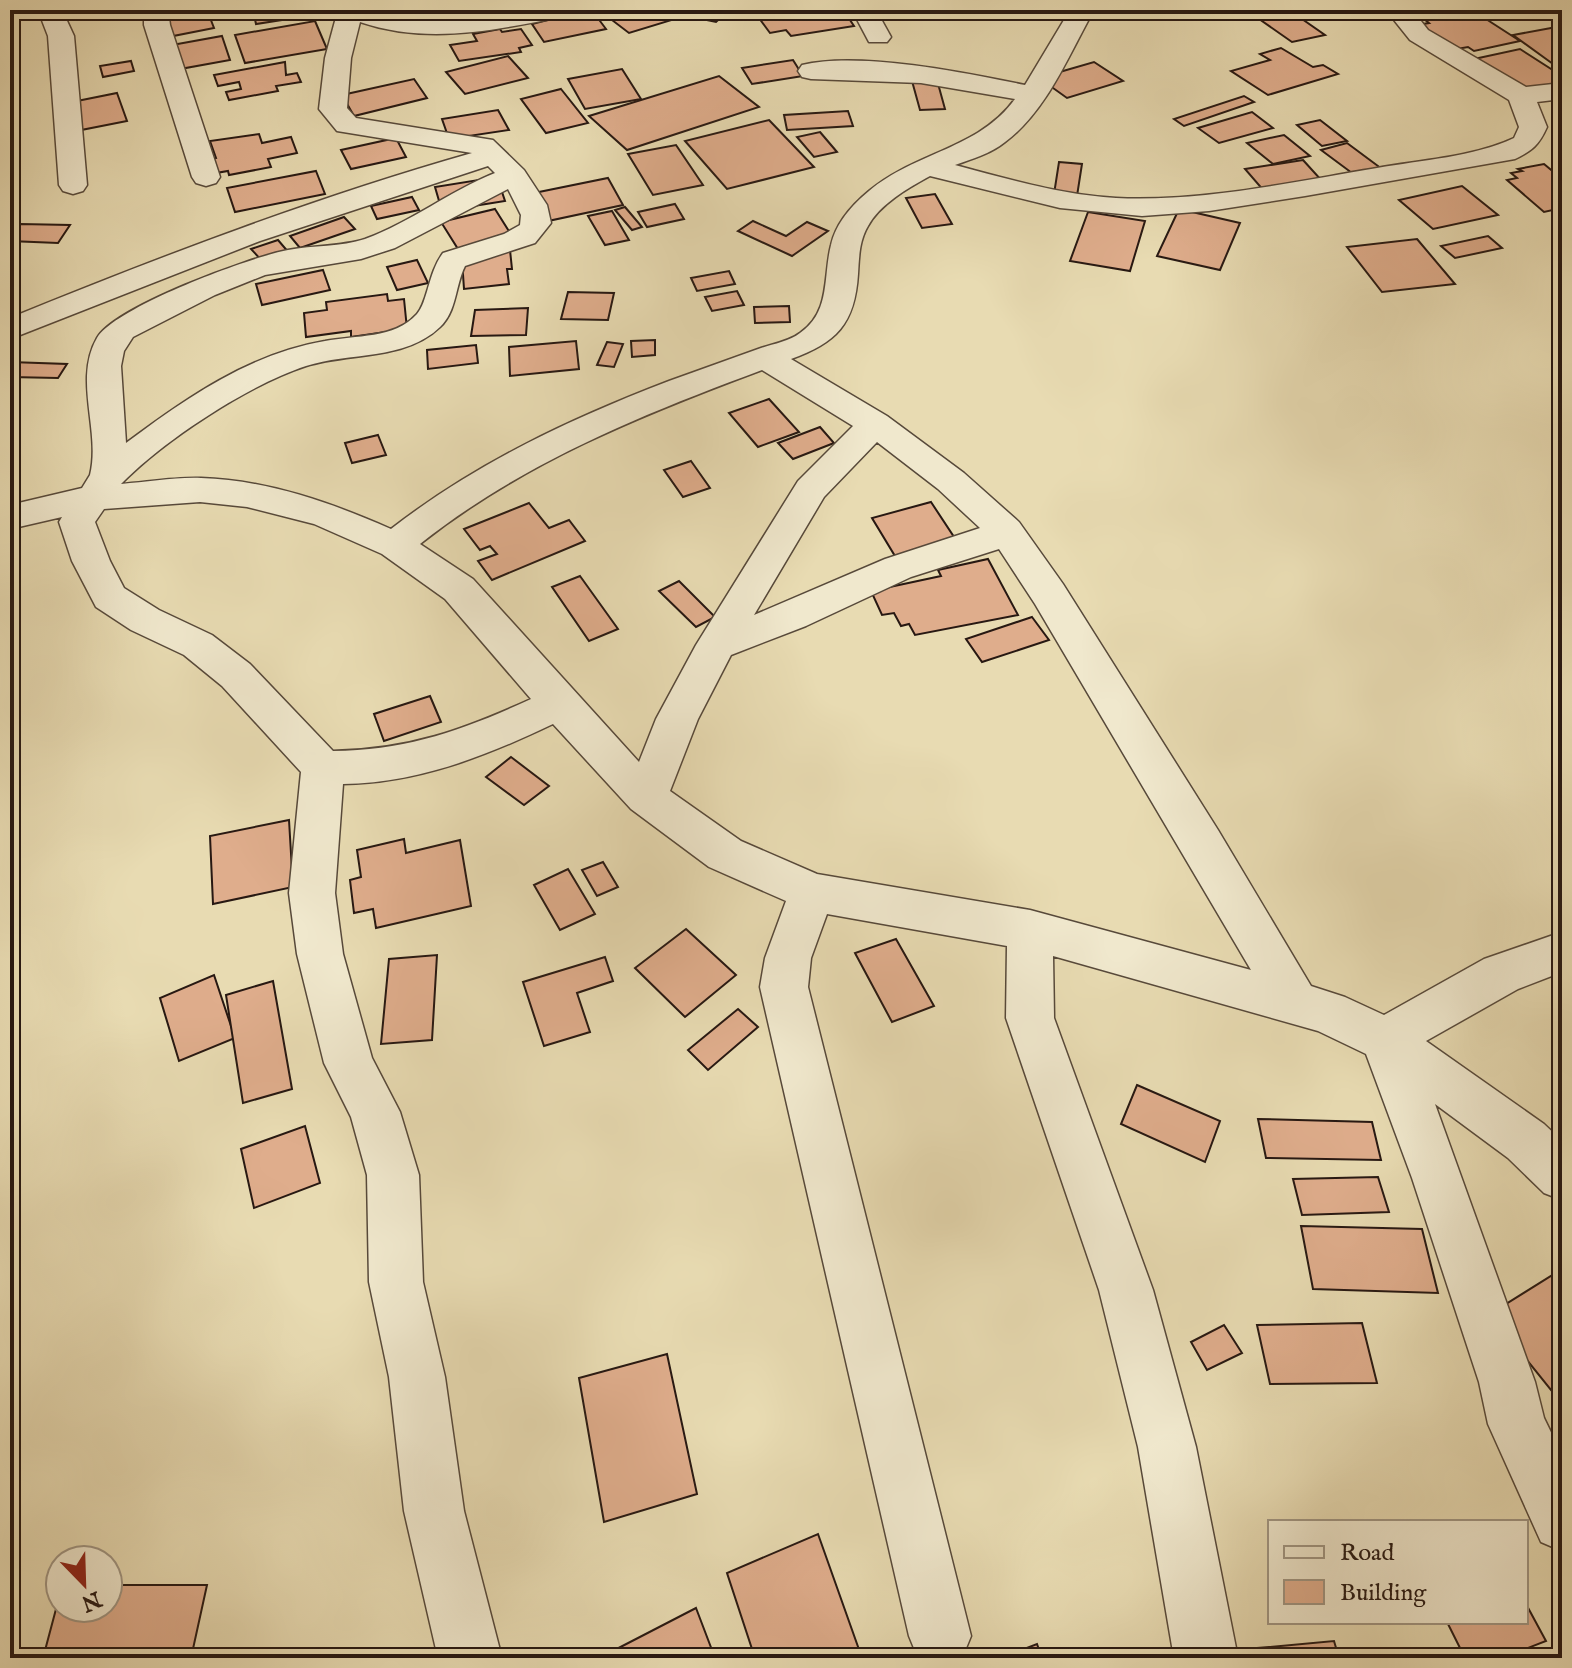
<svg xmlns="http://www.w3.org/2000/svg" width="1572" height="1668" viewBox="0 0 1572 1668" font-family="'IM FELL English',serif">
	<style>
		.building { fill: #dfad8c; stroke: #271812; stroke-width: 2 }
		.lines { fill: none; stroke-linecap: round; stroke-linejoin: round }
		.street-casing { stroke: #57493a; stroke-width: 3 }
		.street { fill: #f0e8cd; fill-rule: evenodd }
	</style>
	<rect width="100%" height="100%" fill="#e8dbb2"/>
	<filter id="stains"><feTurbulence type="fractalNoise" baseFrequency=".0025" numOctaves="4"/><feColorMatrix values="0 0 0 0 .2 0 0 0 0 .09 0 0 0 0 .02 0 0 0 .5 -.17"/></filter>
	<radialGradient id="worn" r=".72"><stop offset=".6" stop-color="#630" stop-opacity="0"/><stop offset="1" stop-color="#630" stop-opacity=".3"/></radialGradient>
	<!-- building -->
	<g class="building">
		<path d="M207,10L214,28L168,37L161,18Z"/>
		<path d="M253,10H326L327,13L256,24Z"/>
		<path d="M406,10H481L414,23Z"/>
		<path d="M632,10H662L675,19L629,33L608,17Z"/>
		<path d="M694,10H729L716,22L687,16Z"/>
		<path d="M849,10L857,19L850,20L854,26L791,36L786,30L770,33L759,18L770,17L766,11L773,10Z"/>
		<path d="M884,10H961L956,18L884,13Z"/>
		<path d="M1256,10H1289L1325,35L1292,42L1249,12Z"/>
		<path d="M1472,10L1520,41L1474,51L1468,47L1451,50L1416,25L1429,23L1424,19L1444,15L1449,19L1461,16L1456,12Z"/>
		<path d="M579,12L581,15L594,13L606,29L544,42L532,24Z"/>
		<path d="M315,21L327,49L245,63L235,35Z"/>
		<path d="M1562,26V62L1553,64L1513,35Z"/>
		<path d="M500,29L502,32L521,29L532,45L519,48L521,52L459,61L450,45L477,41L473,34Z"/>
		<path d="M222,36L230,60L180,69L172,45Z"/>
		<path d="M1281,48L1313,67L1323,65L1338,74L1268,95L1231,71L1270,60L1260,54Z"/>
		<path d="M1520,49L1562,76V86L1527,95L1474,59Z"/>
		<path d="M508,56L528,78L465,94L446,72Z"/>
		<path d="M793,60L803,76L752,84L742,68Z"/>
		<path d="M131,61L134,71L103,77L100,66Z"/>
		<path d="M285,62L286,75L297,73L301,82L276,86L278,91L229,100L226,92L241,89L239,82L218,86L214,75Z"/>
		<path d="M1094,62L1123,81L1067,98L1039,78Z"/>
		<path d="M622,69L641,99L585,109L568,79Z"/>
		<path d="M719,76L759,107L627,150L589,116Z"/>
		<path d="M414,79L427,98L354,116L342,95Z"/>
		<path d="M937,80L945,109L920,110L912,81Z"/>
		<path d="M561,89L588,123L546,133L521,99Z"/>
		<path d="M117,93L127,121L76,131L67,103Z"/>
		<path d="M1244,96L1254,102L1184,126L1174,119Z"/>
		<path d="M498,110L509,130L449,139L442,119Z"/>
		<path d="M848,111L853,126L787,130L784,115Z"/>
		<path d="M1252,112L1273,128L1219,143L1198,128Z"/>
		<path d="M769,120L814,167L727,189L685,141Z"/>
		<path d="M1320,120L1347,141L1322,146L1297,125Z"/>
		<path d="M820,132L837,152L814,157L797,137Z"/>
		<path d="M259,134L262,143L291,137L297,153L268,159L271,167L229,175L228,171L210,174L206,160L216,158L210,141Z"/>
		<path d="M1284,135L1310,156L1273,164L1247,143Z"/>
		<path d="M396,138L406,157L351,169L341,150Z"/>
		<path d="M1347,143L1382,169L1356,176L1321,150Z"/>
		<path d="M676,145L703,185L653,195L628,154Z"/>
		<path d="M1303,160L1323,182L1264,191L1245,169Z"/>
		<path d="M1059,162L1082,164L1077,196L1054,194Z"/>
		<path d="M1544,164L1562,179V208L1544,212L1507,180L1517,178L1511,173L1522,171L1518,169Z"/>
		<path d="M316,171L325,194L235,212L227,188Z"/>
		<path d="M497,177L505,201L442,211L435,187Z"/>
		<path d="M608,178L623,205L548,221L534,193Z"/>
		<path d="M1462,186L1498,215L1433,229L1399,200Z"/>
		<path d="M935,194L952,224L922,228L906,198Z"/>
		<path d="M412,197L419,210L377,219L371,206Z"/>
		<path d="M675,204L684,219L647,227L638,212Z"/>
		<path d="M625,207L642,227L632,230L615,210Z"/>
		<path d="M495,209L512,236L458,249L441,222Z"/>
		<path d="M1179,209L1240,223L1220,270L1157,256Z"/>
		<path d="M612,211L629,240L605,245L588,216Z"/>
		<path d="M1088,212L1145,221L1130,271L1070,261Z"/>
		<path d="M344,217L355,229L300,248L290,236Z"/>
		<path d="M753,221L786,236L807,222L828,231L792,256L738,231Z"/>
		<path d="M20,224L70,225L58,243L10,241Z"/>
		<path d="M1488,236L1502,248L1455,258L1441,246Z"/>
		<path d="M1417,239L1455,284L1382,292L1347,247Z"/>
		<path d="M278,240L290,254L264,263L251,249Z"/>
		<path d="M510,250L512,269H507L509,284L464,289L462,260Z"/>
		<path d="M417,260L428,283L397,290L387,267Z"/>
		<path d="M323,270L330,290L262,305L256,284Z"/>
		<path d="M729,271L735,284L697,291L691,278Z"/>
		<path d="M737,291L744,305L712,311L705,297Z"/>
		<path d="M568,292L614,293L608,320L561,319Z"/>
		<path d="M387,294L388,301L404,299L407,329L351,337V331L306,337L304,313L327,310L326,302Z"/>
		<path d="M789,306L790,322L755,323L754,307Z"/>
		<path d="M528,308L526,335L471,336L475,310Z"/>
		<path d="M655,340V355L632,357L631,341Z"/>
		<path d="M576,341L579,369L510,376L509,347Z"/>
		<path d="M607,342L623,344L614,367L597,365Z"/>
		<path d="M476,345L478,363L428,369L427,350Z"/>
		<path d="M10,362L67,364L58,378L10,377Z"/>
		<path d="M769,399L799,432L758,447L729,413Z"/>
		<path d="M820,427L834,443L793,459L778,443Z"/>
		<path d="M378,435L386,455L352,463L345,443Z"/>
		<path d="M691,461L710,488L683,497L664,470Z"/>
		<path d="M931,502L956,540L895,556L872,518Z"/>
		<path d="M529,503L549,528L569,520L585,541L492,580L478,561L497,554L490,546L480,550L464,529Z"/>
		<path d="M988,559L1018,615L915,635L909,624L901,626L894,613L882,615L871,591L941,576L938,570Z"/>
		<path d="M580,576L618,629L589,641L552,587Z"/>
		<path d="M679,581L715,617L696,627L659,591Z"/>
		<path d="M1032,617L1049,640L982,662L966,639Z"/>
		<path d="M430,696L441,722L384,741L374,714Z"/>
		<path d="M511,757L549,786L524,805L486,777Z"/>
		<path d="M289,820L293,887L213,904L210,836Z"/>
		<path d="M404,839L406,853L460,840L471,906L376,928L373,909L354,913L350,880L361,877L357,850Z"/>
		<path d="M603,862L618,887L597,896L582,870Z"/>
		<path d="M568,869L595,914L560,930L534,885Z"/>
		<path d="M686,929L736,975L685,1017L635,968Z"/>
		<path d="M896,939L934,1006L892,1022L855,953Z"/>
		<path d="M437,955L432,1040L381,1044L389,959Z"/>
		<path d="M605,957L613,981L577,993L590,1032L544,1046L523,982Z"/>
		<path d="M214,975L235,1038L179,1061L160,998Z"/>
		<path d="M273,981L292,1089L243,1103L226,995Z"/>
		<path d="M738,1009L758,1027L708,1070L688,1050Z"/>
		<path d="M1137,1085L1220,1121L1205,1162L1121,1124Z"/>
		<path d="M1258,1119L1372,1122L1381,1160L1266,1158Z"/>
		<path d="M305,1126L320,1183L254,1208L241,1149Z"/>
		<path d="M1378,1177L1389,1212L1302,1215L1293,1179Z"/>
		<path d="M1301,1226L1422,1229L1438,1293L1313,1289Z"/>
		<path d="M1562,1269V1398L1559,1400L1490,1314Z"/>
		<path d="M1362,1323L1377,1383L1270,1384L1257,1325Z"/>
		<path d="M1224,1325L1242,1353L1207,1370L1191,1342Z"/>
		<path d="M667,1354L697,1494L604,1522L579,1378Z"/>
		<path d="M818,1534L862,1658H755L727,1573Z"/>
		<path d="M108,1585H207L191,1658H43L60,1594V1608H108Z"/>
		<path d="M1526,1604L1546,1641L1502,1658H1465L1447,1622H1526Z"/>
		<path d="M696,1608L715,1658H604L603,1656Z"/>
		<path d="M1334,1641L1339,1658H1261L1258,1648Z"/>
		<path d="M1037,1644L1042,1658H1001Z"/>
	</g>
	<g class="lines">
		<defs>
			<g id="street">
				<path d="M38,10H62L74,36L87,185L83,191L73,194L63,191L59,185L48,36Z"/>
				<path d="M144,10H168L170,25L220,177L216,183L206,186L196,183L192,177L144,25Z"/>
				<path d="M338,10H374L430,20L481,17L522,10H574L571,15L562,17C494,30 427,45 360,22L351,58L347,108L356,118L493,140L524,170L547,205L551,223L535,243L465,266C455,286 457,311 440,327C405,361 349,352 306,366C248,385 164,440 121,484C147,482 175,477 201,478C267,480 332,503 391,529C476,463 570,419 669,381C700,370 730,359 761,348C773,344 790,341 800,333C831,312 823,276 831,245C836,223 852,205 869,191C915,152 979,149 1015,99L921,83L811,79L802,77L798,71L802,65C859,51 967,73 1025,85L1070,10H1094C1069,54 1047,111 1005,142C990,154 972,159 955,165C1008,179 1061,195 1116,198C1203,202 1292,182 1377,168C1422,160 1473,157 1514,138L1519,127L1509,100L1410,40L1394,20L1404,10H1431L1421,21L1428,30L1526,87L1562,83V99L1537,102L1547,127C1539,145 1533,150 1515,159L1305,196L1209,211L1142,216L1060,208L930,176C908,188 880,204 868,226C859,241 859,258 858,274C855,324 836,343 791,359L887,416L964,473L1019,522L1063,584L1218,830L1311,986L1345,997L1384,1015L1484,959L1562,932V972L1518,989L1426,1041L1544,1124L1562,1141V1200L1544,1193L1508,1158L1435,1104L1535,1382L1544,1418L1562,1455V1551L1541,1542L1488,1424L1479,1382L1412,1178L1366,1054L1318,1031L1053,956L1054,1018L1153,1290L1196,1447L1238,1658H1174L1138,1447L1099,1290L1006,1018L1007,946L827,914L811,958L808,987L971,1636L962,1658H918L909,1636L760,987L765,958L786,901L709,867L631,809L553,724C486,756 418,783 343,784L335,893L343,954L372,1058L400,1112L419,1175L423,1282L445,1377L464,1511L502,1658H438L404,1511L389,1377L369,1282L367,1175L351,1117L324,1063L297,954L289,893L301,772L222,686L184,655L131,630L96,607L72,561L59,522L62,517L10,529V505L82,488L90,475C101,431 73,380 97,338C115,307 250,257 288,250C313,245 341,247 365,239C411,222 450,191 495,173L488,166L260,241L10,339V318C162,256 314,198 472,153L337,131L319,109L325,58ZM508,189L521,215L520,225L504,234L443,253C428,273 428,302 417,314C395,339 355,335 325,341C249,354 186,398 126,443L121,366L124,351L133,337L215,295L265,275L361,259L395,248ZM762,370L853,426L798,481L696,645L656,719L639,762L473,579L420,544C522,463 641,415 762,370ZM877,442L938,489L980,528L885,559L754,615L824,497ZM200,502L247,507L314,524L382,554L445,599L531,699C463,730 408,750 333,751L250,664L212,635L159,610L124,588L110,561L95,522L104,509ZM999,549L1035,604L1251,970L1030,910L817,874L741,841L670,791L698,719L731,655L806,626L911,577Z"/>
				<path d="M852,10H876L891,37L887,42H869Z"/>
			</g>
		</defs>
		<!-- street casing -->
		<use href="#street" class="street-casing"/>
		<!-- street -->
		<use href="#street" class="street"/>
	</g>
	<!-- margin -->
	<rect width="1572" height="1668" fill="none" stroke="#e8dbb2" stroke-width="40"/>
	<rect x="12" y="12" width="1548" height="1644" fill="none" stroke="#271812" stroke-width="4"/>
	<rect x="20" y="20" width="1532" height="1628" fill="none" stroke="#271812" stroke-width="2"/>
	<!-- legend -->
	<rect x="1268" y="1520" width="260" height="104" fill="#f0e8cd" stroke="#a09582" stroke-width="2"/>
	<rect x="1284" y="1546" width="40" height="12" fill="#f0e8cd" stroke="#a09582" stroke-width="2"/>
	<text x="1340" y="1560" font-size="24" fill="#271812">Road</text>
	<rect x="1284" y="1580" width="40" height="24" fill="#dfad8c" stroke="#a09582" stroke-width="2"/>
	<text x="1340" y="1600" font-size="24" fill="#271812">Building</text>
	<!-- north arrow -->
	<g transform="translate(84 1584) rotate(157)"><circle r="38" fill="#f0e8cd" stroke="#a09582" stroke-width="2"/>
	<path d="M0-6L14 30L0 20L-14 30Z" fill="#8f2418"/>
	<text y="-12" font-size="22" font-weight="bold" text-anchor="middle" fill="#271812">N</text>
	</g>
	<rect width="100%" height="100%" filter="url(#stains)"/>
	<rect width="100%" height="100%" fill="url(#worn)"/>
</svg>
